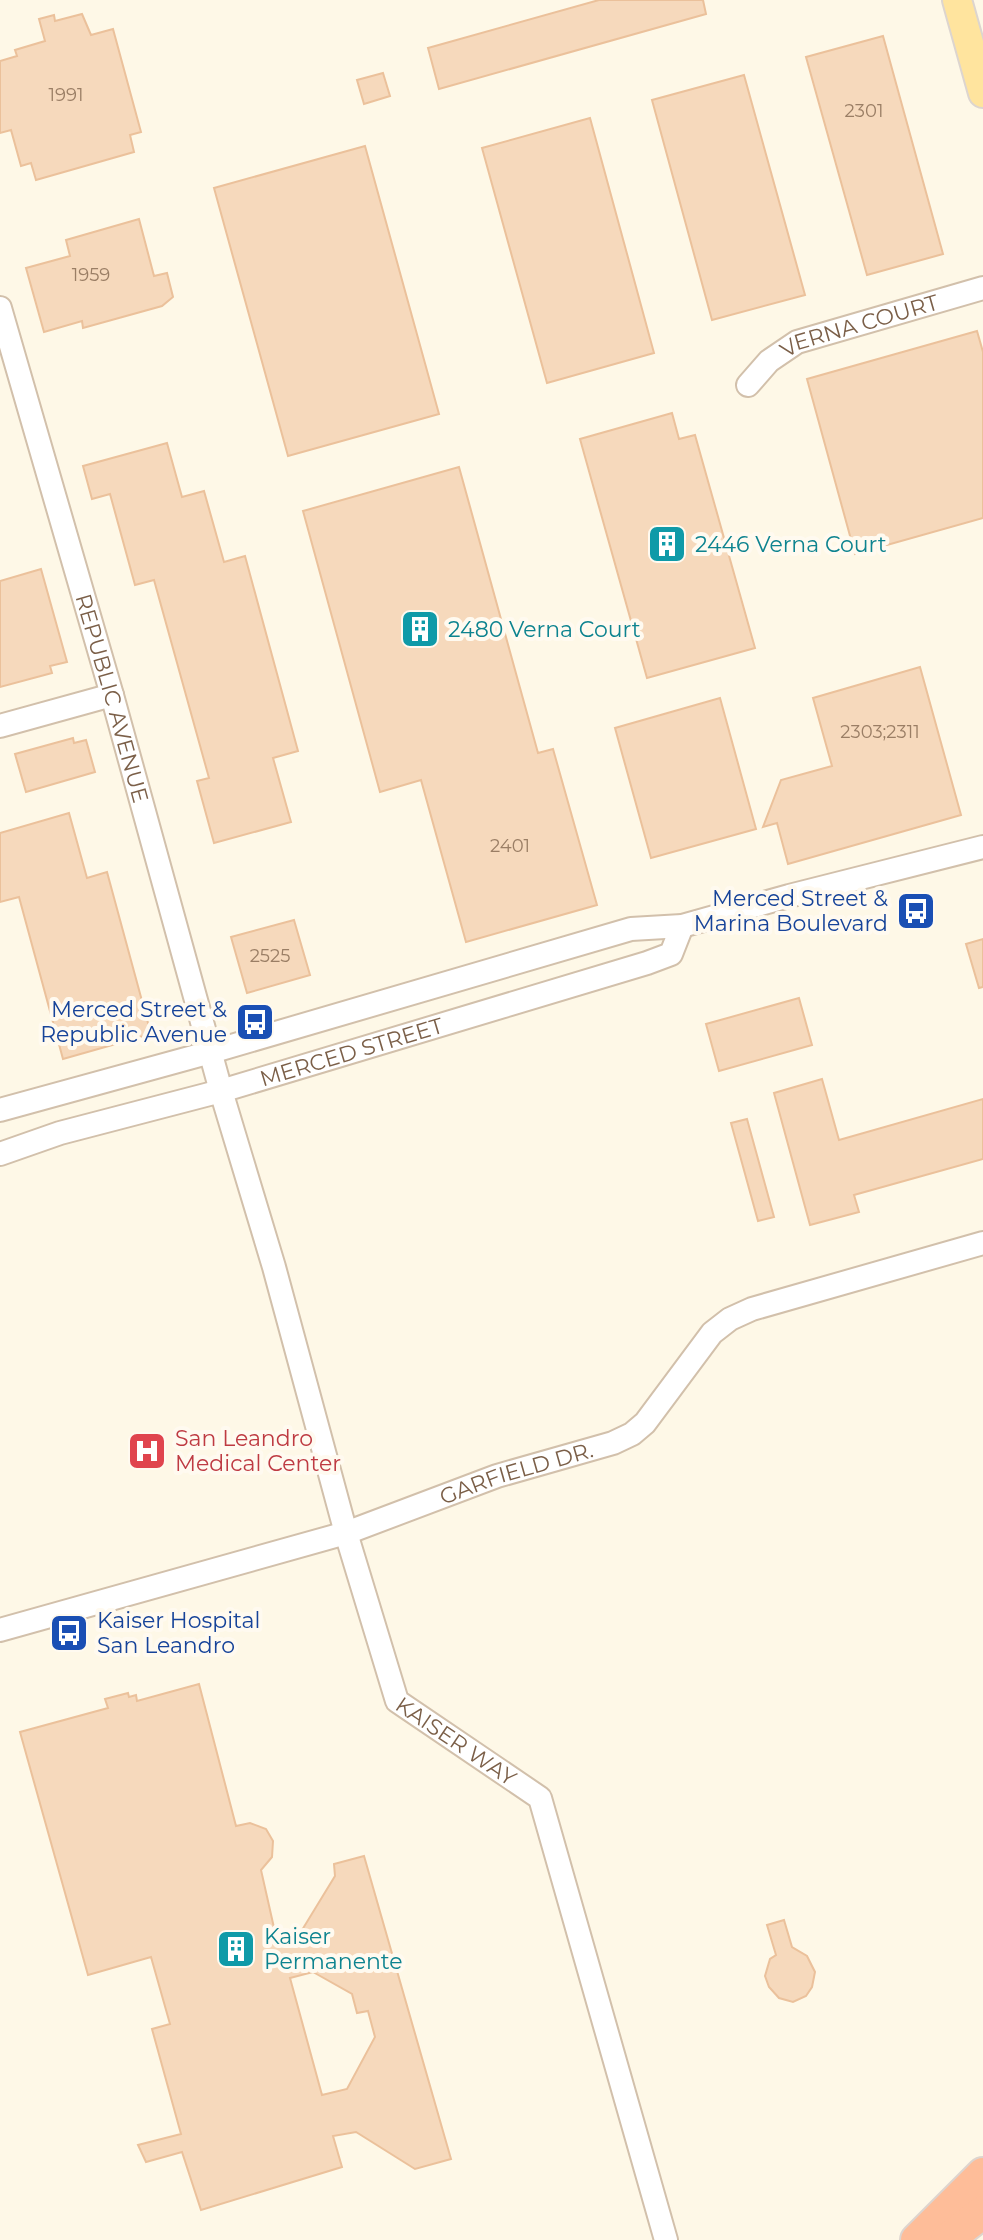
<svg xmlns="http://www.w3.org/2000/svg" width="983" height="2240" viewBox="0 0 983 2240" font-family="Montserrat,sans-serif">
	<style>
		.building { fill: #f6d9bc; stroke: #ebc19b; stroke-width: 2; fill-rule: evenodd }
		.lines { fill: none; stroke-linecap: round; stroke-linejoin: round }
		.minor-casing { stroke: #d2c0ab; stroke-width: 26 }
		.major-casing { stroke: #ddd5cf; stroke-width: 32 }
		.highway-casing { stroke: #ddd5cf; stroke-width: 36 }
		.minor { stroke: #fff; stroke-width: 22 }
		.major { stroke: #ffe49e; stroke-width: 28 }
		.highway { stroke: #febd99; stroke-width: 32 }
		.labels { text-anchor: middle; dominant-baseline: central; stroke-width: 8; stroke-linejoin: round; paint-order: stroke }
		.number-label { font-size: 18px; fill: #9a7e65 }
		.street-label { font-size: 22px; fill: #7b5f48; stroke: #fffaf0 }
		.culture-label { font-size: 22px; fill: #0d838f; stroke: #fffaf0; text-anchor: start }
		.transit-label { font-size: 22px; fill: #164399; stroke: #fffaf0; text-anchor: end }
		.health-label { font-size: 22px; fill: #be3a42; stroke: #fffaf0; text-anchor: start }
	</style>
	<rect width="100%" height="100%" fill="#fef8e7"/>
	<!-- building -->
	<g class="building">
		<path d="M599,0H703L706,14L439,89L428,48Z"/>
		<path d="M82,14L91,35L113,29L141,132L130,135L134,152L36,180L31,163L21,166L11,130L0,133V61L17,56L15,50L45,41L39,19L54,15L55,21Z"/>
		<path d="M883,36L943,254L867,275L806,57Z"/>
		<path d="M383,73L390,96L364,104L357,80Z"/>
		<path d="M744,75L805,295L712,320L652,100Z"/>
		<path d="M590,118L654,353L547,383L482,148Z"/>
		<path d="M365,146L439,414L288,456L214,188Z"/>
		<path d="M139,219L154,276L167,273L173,297L162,306L83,328L82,321L44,332L26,268L70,256L66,240Z"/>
		<path d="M977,331L983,352V518L855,554L807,379Z"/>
		<path d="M672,413L679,439L695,435L755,648L647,678L580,439Z"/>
		<path d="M167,443L182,497L204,491L224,562L245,556L298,751L273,758L291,822L214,843L197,781L209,778L154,580L135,585L110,494L92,499L83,466Z"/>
		<path d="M459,467L538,753L553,749L597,905L466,942L421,780L380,792L303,511Z"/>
		<path d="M41,569L67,662L50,666L52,673L0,687V581Z"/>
		<path d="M920,667L961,815L788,864L777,823L763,827L781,780L832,766L813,698Z"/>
		<path d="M720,698L756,829L651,858L615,728Z"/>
		<path d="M73,738L74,743L86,740L95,772L26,792L15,754Z"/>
		<path d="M69,813L87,878L107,872L151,1034L63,1059L19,897L0,902V833Z"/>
		<path d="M294,920L310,975L247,993L231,937Z"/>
		<path d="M983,939V987L979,988L966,944Z"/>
		<path d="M799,998L812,1045L719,1071L706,1024Z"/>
		<path d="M822,1079L839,1140L983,1099V1159L854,1195L859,1212L810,1225L774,1093Z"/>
		<path d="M747,1119L774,1217L758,1221L731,1123Z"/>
		<path d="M199,1684L236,1826L250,1823L266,1829L273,1841L272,1857L261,1870L277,1941L299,1935L335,1876L334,1864L364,1856L451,2159L415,2169L356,2132L333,2136L342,2167L201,2210L182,2152L146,2162L138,2145L181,2134L152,2029L170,2024L151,1957L88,1975L20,1732L108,1708L105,1699L128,1693L129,1697L136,1695L137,1701ZM313,1972L352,1994L357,2013L368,2011L375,2037L347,2089L322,2095L290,1978Z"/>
		<path d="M784,1920L792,1947L807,1956L815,1972L812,1987L806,1996L793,2002L779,1998L769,1987L765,1976L770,1959L776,1955L767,1925Z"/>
	</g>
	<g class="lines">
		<defs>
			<g id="minor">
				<path id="s1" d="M0,308L112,695L221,1091L274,1267L346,1533L397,1701L540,1798L666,2240"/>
				<path id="s2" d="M748,385L769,361L797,342L983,288"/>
				<path d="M0,726L112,695"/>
				<path d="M0,1110L211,1052L631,929L682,926L789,896L983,847"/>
				<path id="s3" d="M0,1154L60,1133L221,1091L647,963L671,954L682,926"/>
				<path id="s4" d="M0,1630L346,1533L497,1476L613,1443L632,1434L645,1423L712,1333L730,1319L752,1309L983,1243"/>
			</g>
			<path id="major" d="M957,0L983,93"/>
			<g id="highway">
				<path d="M917,2240L983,2174"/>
				<path d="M947,2240L983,2212"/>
			</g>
		</defs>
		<!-- minor casing -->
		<use href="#minor" class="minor-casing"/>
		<!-- major casing -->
		<use href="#major" class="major-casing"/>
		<!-- highway casing -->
		<use href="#highway" class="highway-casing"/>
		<!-- minor -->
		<use href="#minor" class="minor"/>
		<!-- major -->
		<use href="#major" class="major"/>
		<!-- highway -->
		<use href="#highway" class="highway"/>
	</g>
	<!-- icons -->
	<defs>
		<symbol id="building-square" viewBox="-11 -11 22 22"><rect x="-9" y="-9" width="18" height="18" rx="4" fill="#0f9aa8" stroke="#fffaf0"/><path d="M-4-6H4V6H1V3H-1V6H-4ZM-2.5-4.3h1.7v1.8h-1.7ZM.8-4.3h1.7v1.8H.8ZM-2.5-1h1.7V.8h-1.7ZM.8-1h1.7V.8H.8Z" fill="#fff"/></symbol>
		<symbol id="bus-square" viewBox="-11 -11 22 22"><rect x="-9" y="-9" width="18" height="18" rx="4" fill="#1a4fb4" stroke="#fffaf0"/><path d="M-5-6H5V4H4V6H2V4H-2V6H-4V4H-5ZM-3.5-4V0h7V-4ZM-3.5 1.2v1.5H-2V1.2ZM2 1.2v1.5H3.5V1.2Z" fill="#fff"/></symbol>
		<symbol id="hospital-square" viewBox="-11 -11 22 22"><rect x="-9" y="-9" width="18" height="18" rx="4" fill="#e0444e" stroke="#fffaf0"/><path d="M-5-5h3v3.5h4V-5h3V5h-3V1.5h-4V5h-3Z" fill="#fff"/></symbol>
	</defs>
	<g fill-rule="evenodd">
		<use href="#building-square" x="645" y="522" width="44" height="44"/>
		<use href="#building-square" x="398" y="607" width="44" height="44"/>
		<use href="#bus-square" x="894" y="889" width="44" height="44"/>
		<use href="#bus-square" x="233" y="1000" width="44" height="44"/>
		<use href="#hospital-square" x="125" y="1429" width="44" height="44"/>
		<use href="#bus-square" x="47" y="1611" width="44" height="44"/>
		<use href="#building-square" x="214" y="1927" width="44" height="44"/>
	</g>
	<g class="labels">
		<!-- number labels -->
		<g class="number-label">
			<text x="66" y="95">1991</text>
			<text x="864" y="111">2301</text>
			<text x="91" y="275">1959</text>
			<text x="880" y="732">2303;2311</text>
			<text x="510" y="846">2401</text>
			<text x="270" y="956">2525</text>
		</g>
		<!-- street labels -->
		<g class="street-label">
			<text stroke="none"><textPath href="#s2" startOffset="130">VERNA COURT</textPath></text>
			<text stroke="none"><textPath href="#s1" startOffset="406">REPUBLIC AVENUE</textPath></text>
			<text stroke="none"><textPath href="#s3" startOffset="366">MERCED STREET</textPath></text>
			<text stroke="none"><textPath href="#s4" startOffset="540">GARFIELD DR.</textPath></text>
			<text stroke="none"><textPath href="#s1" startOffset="1520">KAISER WAY</textPath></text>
		</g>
		<!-- culture labels -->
		<g class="culture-label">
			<text x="695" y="544">2446 Verna Court</text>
			<text x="448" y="629">2480 Verna Court</text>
			<text x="264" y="1936">Kaiser<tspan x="264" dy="25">Permanente</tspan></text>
		</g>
		<!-- transit labels -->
		<g class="transit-label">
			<text x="888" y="898">Merced Street &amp;<tspan x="888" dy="25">Marina Boulevard</tspan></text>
			<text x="227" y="1009">Merced Street &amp;<tspan x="227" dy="25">Republic Avenue</tspan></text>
			<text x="97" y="1620" text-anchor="start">Kaiser Hospital<tspan x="97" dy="25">San Leandro</tspan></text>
		</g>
		<!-- health labels -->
		<g class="health-label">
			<text x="175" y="1438">San Leandro<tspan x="175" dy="25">Medical Center</tspan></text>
		</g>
	</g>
</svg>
